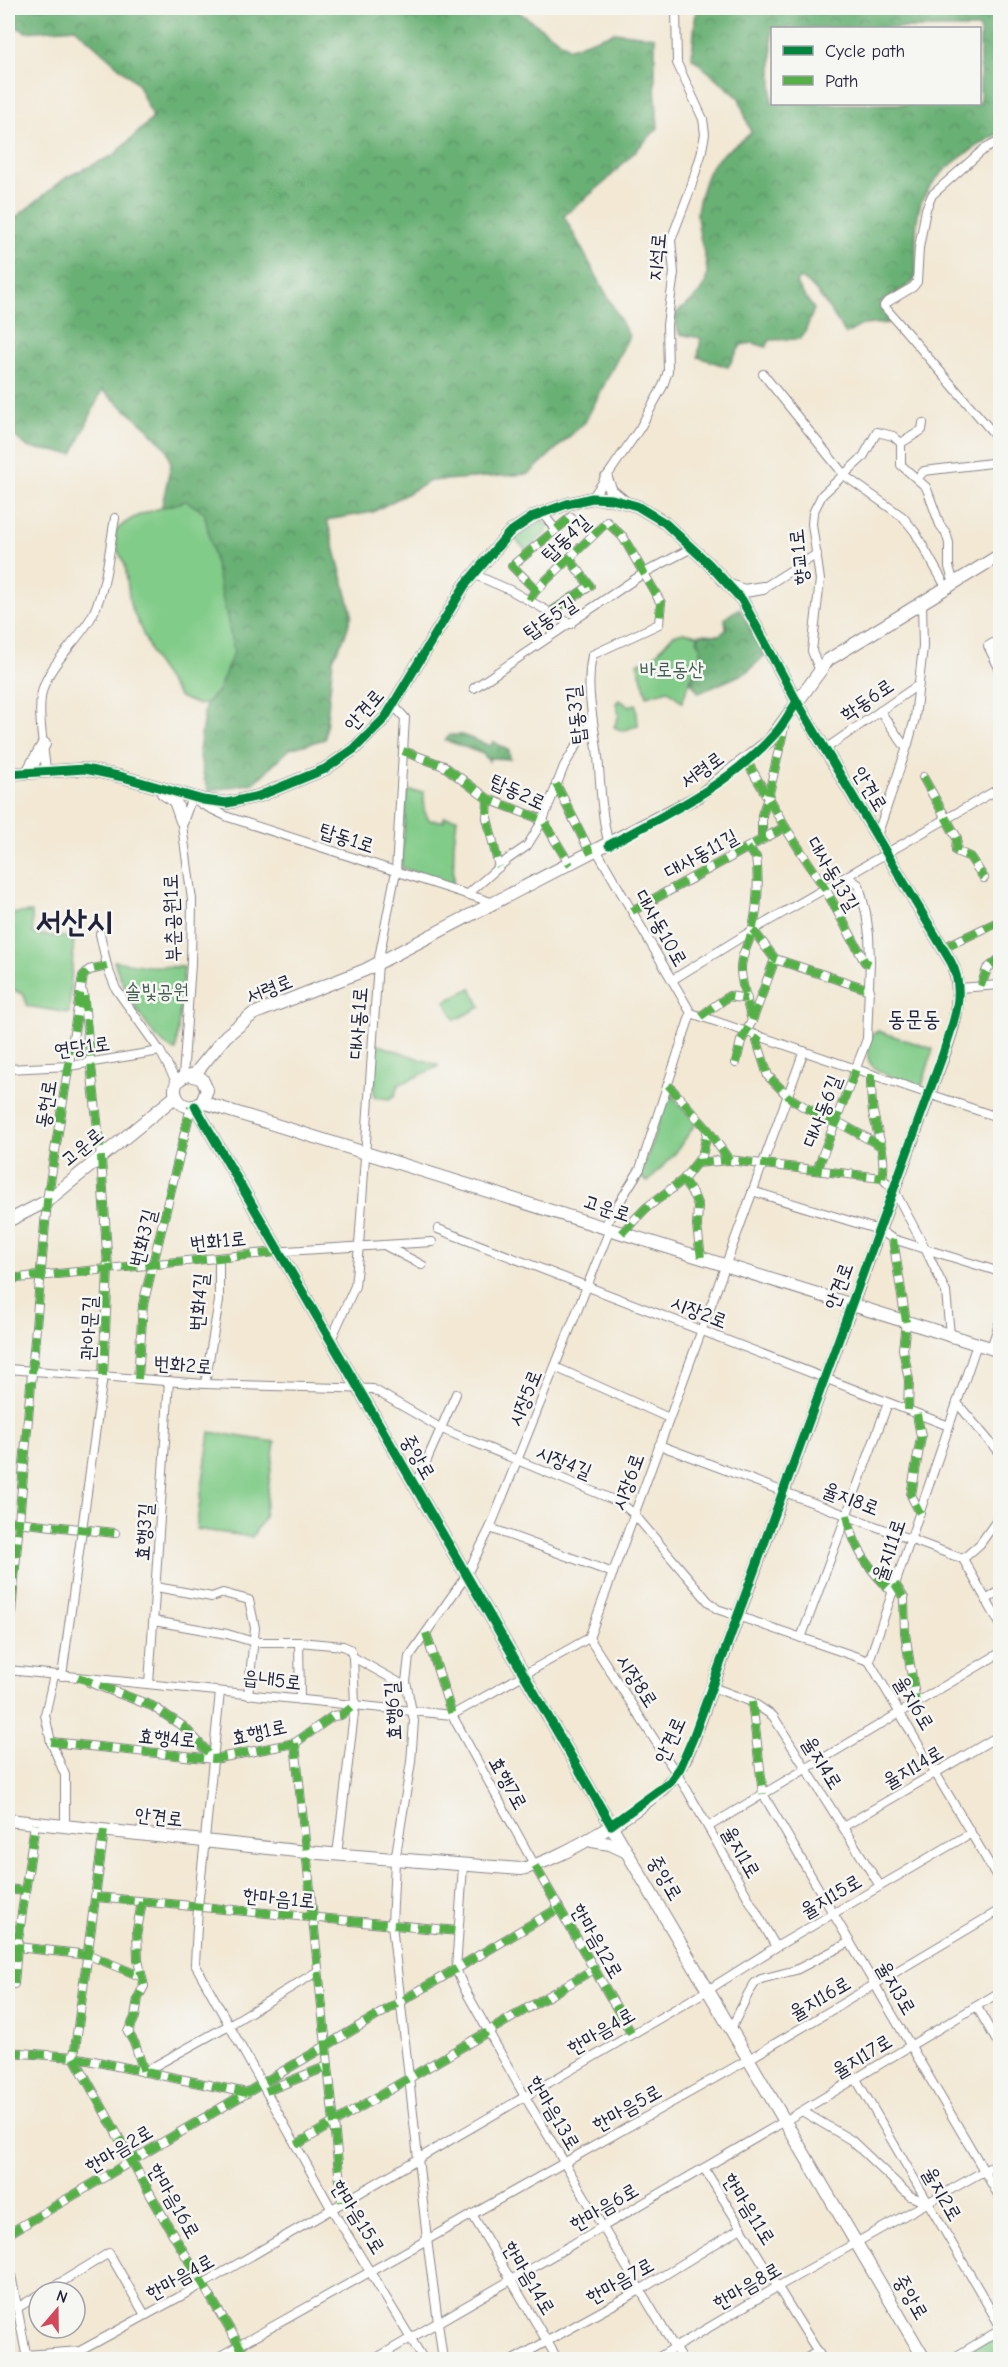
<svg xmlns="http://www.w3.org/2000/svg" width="1008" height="2367" viewBox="0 0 1008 2367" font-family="'Comic Neue','Poor Story',sans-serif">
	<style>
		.forest { fill: url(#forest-crowns); stroke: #466958; stroke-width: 1.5; fill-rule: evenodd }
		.park { fill: #82cc89; stroke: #527762; stroke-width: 1.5 }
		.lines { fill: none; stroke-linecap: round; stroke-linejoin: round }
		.street-casing { stroke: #8a8588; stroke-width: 10 }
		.secondary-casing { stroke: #8a8588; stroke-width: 14 }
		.primary-casing { stroke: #8a8588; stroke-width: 14 }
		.street { stroke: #fff; stroke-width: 8 }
		.secondary { stroke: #fff; stroke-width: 12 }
		.primary { stroke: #fff; stroke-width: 12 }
		.quiet { stroke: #55b146; stroke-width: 8; stroke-dasharray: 15 8; stroke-linecap: butt }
		.cycleway-casing { stroke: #f6f6f2; stroke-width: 13 }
		.cycleway { stroke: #00873e; stroke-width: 9 }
		.labels { text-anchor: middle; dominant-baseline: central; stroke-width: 5; stroke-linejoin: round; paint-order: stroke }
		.street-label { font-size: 20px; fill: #22223b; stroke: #f6f6f2 }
		.park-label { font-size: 20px; fill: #445e56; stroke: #f6f6f2 }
		.quarter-label { font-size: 22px; fill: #22223b; stroke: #f6f6f2 }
		.town-label { font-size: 32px; font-weight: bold; fill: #22223b; stroke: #f6f6f2 }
	</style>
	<defs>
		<pattern id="forest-crowns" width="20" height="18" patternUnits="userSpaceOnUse" patternTransform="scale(1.5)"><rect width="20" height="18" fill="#69b075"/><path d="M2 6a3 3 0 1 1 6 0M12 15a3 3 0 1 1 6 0" fill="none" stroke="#568f61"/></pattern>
	</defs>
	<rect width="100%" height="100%" fill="#f6f6f2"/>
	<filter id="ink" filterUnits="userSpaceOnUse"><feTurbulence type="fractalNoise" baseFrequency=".0167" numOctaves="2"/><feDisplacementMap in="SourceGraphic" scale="12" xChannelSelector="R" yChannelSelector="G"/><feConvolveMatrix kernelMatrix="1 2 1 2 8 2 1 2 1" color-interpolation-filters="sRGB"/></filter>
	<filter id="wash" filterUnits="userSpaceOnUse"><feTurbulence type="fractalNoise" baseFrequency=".008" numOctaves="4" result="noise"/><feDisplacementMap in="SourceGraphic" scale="24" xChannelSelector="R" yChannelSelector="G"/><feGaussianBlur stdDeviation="1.35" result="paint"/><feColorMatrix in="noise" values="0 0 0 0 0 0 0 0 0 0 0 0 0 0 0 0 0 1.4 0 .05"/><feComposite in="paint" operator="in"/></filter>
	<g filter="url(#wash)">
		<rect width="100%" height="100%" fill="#f2e8d4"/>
		<!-- forest -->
		<g class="forest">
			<path d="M8,8H513L570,48L615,32L655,37V86L658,128L605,182L564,216L629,336L585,422L529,474L430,481L373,512L327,520L352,614L345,636L333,659L325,739L290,749L254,783L209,791L204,778L199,751L209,677L197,611L162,505L171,464L167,449L145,426L102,390L73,454L29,448L8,431V229L10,222L67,177L114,155L153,118L137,83L75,28L26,32L8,22Z"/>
			<path d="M696,8H1000V133C971,149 934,171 921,203C914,220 916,259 916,278L912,283L880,303L889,323L862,325L846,334C837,321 812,279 799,278L796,284L814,309L805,332L800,339L770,340L766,347L753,343L741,345L728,367L698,357L701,338L679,334L674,314C729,279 699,263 697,214C697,205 705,178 710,169C714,158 741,141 751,133L739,98L692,58ZM772,28H980V104H772Z"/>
			<path d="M739,608L765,655L747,672L699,693L691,682C697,669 706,654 698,640L700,634L719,635L726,630L725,618Z"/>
			<path d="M450,735H462L491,746L493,741L509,751L510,759L489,758V761L483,754L445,740Z"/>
		</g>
		<!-- park -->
		<g class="park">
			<path d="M186,501L204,512L234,651L218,691L206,703L199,705L179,697L156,664L130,604L125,565L117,549L115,532C132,512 161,509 186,501Z"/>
			<path d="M541,520L548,524L546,533L526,550L514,538Z"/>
			<path d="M684,632L698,635L697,642L701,647V652L682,702L668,690L647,696L637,663L653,657L673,635Z"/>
			<path d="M619,700L629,706L636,704L638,725L623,731L614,727L619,715L616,703Z"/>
			<path d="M407,791L424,792V810L429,820L444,821V817L457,818L454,843L453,887L401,867Z"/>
			<path d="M32,912L33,934L74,938L69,1013L27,1006L24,995L10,988C11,962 7,940 8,914Z"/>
			<path d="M114,961L147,966L184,967L176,1051C151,1043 122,986 114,961Z"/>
			<path d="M471,988L481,1007L455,1020L445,1001Z"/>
			<path d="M878,1031L933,1049L922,1086C908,1081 874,1075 869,1061C866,1054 869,1043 870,1036Z"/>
			<path d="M376,1044L438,1065V1067L398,1085L395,1095L389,1099L374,1097Z"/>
			<path d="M669,1092L696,1123L676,1152L648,1182L640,1177Z"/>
			<path d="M210,1432L275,1442L264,1518L252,1537L196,1529Z"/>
			<path d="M1000,2332V2349L983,2359L962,2354Z"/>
		</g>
	</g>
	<g filter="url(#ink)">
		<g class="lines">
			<defs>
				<g id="street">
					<path d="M1000,141L983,150L932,195L926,209L919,248L917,282L913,287L886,303L884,306L1000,441"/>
					<path d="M763,374L845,476L903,517L915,532L946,587"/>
					<path d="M923,423L922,430L901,443V465L926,487L928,492L940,525L946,533L949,543V567L954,583"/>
					<path d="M917,479L924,471L1000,462"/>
					<path d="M592,498L640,428L663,386L668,371L667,325L674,273L671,240L690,190L701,155L705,134L703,119L677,63L676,8"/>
					<path d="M542,513L556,530"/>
					<path d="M473,574L510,590L571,624"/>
					<path d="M763,588L817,554"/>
					<path d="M536,590L512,566L571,517"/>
					<path d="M529,600L536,590L607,522L623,537L661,603L659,624L592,655C585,689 594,722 598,757C601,787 601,815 609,845"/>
					<path d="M551,612L590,586L569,558"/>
					<path d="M1000,639L988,646L1000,670"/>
					<path d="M819,669L812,651L820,580L812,524L813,513L822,495L863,457L877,432L893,436L901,443"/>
					<path d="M474,688L644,573L692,548"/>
					<path d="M880,711L906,748"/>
					<path d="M825,749L918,685"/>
					<path d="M403,751L444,766L488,799L543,820L570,865"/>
					<path d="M746,760L785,827L826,890L865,962L870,964"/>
					<path d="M46,770C44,748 37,714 42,692C49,663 78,642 92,616C107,587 109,550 115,518"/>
					<path d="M923,777L957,838L956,851L970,857L984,878"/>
					<path d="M556,784L591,854"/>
					<path d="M488,799L487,818L499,867"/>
					<path d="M877,836L908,744L915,718L923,647L922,603"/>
					<path d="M762,840V815L768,798L785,723"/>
					<path d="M747,848L756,857C759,877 758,911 752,931C749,944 740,956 741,971C742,987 748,1004 752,1021"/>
					<path d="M597,851L691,1013L1000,1118"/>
					<path d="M467,895L508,859L527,846L543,820L564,766L592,720"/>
					<path d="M632,911L785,827"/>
					<path d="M753,930L775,959L870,990"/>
					<path d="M100,934L107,966L116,989L160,1051L177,1083"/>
					<path d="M943,948L1000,921"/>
					<path d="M672,980L753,930L1000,788"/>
					<path d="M981,986L987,969L998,960"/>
					<path d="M959,988L1000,985"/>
					<path d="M701,1016L729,996L747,999"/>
					<path d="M759,1036L757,1041L768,1076L790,1098L806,1108L845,1126L881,1146"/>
					<path d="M736,1063L741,1041L752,1021L775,959"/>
					<path d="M8,1069L69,1066L160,1051"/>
					<path d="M871,1074C871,1087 871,1100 873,1112C877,1134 887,1156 882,1178"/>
					<path d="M183,1077L191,964L192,900L182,825L192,797L203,805L228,817L494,903"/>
					<path d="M668,1085L708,1130L702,1156L683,1180L694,1196L698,1206L697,1226L701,1258"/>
					<path d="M994,1116L1000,1100"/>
					<path d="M708,1130L729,1160L882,1178"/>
					<path d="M697,1163L729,1160"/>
					<path d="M817,1170L867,1039L870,961L869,935L866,913L859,885L848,877"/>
					<path d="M882,1178L894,1190L926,1250L946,1292L950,1335"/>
					<path d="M752,1191L879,1230L893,1239L1000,1272"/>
					<path d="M604,1227L640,1169L691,1013"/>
					<path d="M438,1229L949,1426"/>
					<path d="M622,1233L646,1208L683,1180"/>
					<path d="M893,1239L906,1322L903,1349L909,1380L908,1410"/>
					<path d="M384,1245L422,1265"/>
					<path d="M8,1279L286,1251L432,1242"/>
					<path d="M330,1342L355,1286L359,1246L378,963L396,871L405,718L394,706"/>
					<path d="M991,1348L1000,1321"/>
					<path d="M555,1367L669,1418"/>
					<path d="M8,1369L205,1384L373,1389L442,1429L621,1503L634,1514L708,1601L717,1609L869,1661L1000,1882"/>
					<path d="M138,1379L143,1305L191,1107"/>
					<path d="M205,1384L219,1301V1258"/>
					<path d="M957,1403L1000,1454"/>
					<path d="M917,1414L921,1437L911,1495L920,1513"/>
					<path d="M659,1445L963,1559L1000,1624"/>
					<path d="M415,1487L456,1394"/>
					<path d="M847,1515C853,1547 869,1570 893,1592"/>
					<path d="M8,1521L115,1533"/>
					<path d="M490,1528L613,1573"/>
					<path d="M963,1559L980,1544L1000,1516"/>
					<path d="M895,1584L904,1598L905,1633L916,1703"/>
					<path d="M156,1587L212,1597L223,1593L249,1600L255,1628L248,1695"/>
					<path d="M986,1600L1000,1591"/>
					<path d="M154,1621L227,1634L254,1642H299L343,1646L350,1649L353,1657L355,1705L337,1855"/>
					<path d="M426,1633L452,1715L535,1866L631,2033"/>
					<path d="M589,1638L687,1790L776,1947"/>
					<path d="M801,1638L888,1403"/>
					<path d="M299,1642L300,1700"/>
					<path d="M8,1648L47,1201L83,976L89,970L107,966"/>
					<path d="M353,1657L407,1687"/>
					<path d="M869,1661L977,1344"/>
					<path d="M8,1670L452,1715L589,1638L804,1051"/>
					<path d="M54,1675L45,1715L51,1742L65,1775V1826"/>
					<path d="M62,1676L103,1376L108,1269L101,1157L83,993"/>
					<path d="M89,1682L152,1706L184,1727L214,1759"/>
					<path d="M149,1684L169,1381"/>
					<path d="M712,1687L752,1702L773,1716L880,1886"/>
					<path d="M220,1692L198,1907L195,1964L331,2208L424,2360"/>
					<path d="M752,1702L763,1794L1000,2198"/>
					<path d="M51,1742L214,1759L295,1743L333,1716L341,1715L355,1705"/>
					<path d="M295,1743L342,2202"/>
					<path d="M708,1827L1000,1653"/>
					<path d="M843,1827L1000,1735"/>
					<path d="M104,1830L74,2057L167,2224L248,2360"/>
					<path d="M463,1866L456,1969L464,1988L524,2095L682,2360"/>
					<path d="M8,1889L24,1891"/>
					<path d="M96,1897L458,1931"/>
					<path d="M142,1902L137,1930L138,1960L144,1986L138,1998L135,2017L128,2032L135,2044L144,2072"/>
					<path d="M8,1946L89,1955L140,1976"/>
					<path d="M14,1984L17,1947L35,1824"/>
					<path d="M977,2007L1000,2047"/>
					<path d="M731,2029L748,1994L755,1983L761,1979L796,1970L850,1942"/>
					<path d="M8,2052L74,2057L247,2093"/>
					<path d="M144,2072L229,2025L318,1971"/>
					<path d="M856,2079L1000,2326"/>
					<path d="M266,2091L328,2066"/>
					<path d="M802,2111L851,2140L910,2196L928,2203"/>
					<path d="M296,2145L594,1969"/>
					<path d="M704,2168L823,2360"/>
					<path d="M472,2214L558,2360"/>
					<path d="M8,2234L559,1908"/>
					<path d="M8,2259L27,2359"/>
					<path d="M45,2292L109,2253L145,2315"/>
					<path d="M17,2308L39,2295"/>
					<path d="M26,2355L80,2351L203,2284L708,1990L776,1947L971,1833"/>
					<path d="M213,2360L749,2059L1000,1910"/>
					<path d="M373,2360L785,2121L1000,1992"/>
					<path d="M443,2360L427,2239L392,1925L395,1861L411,1762L414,1721L406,1682L409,1657L466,1576L490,1528L610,1229"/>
					<path d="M513,2360L640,2290L741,2228"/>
					<path d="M654,2360L777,2287L1000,2162"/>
					<path d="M804,2360L818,2351"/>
					<path d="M950,2360L1000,2330"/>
				</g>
				<g id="secondary">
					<path d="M606,479L611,491L623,501"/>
					<path d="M730,586L744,591L763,588"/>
					<path d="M28,772L44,744"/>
					<path d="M8,774L85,769L123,777L203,800L227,803L259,796L325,769L354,749L385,718L465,585L509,533L534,516L567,504L592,498L612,499L637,506L665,523L709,564L742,600L797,702L951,962C971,1000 942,1056 929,1094L712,1687C701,1715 693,1748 677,1773C657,1803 556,1863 521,1869L306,1852L8,1820"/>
					<path d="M163,793L175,801L182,821"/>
					<path d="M194,1075L226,1036L253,1014L365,970L699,796L769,741L828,660L1000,555"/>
					<path d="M202,1102L207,1090L202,1079L191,1075C161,1078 178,1120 202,1102L1000,1351"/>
					<path d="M195,1106L611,1825L925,2360"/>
					<path d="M8,1221L47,1201L176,1096"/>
					<path d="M589,1839L592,1841L610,1844L627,1852"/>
					<path d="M1000,2360V2359"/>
				</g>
				<path id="primary" d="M922,2360L924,2357"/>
			</defs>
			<!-- street casing -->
			<use href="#street" class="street-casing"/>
			<!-- secondary casing -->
			<use href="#secondary" class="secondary-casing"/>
			<!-- primary casing -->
			<use href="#primary" class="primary-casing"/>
			<!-- street -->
			<use href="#street" class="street"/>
			<!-- secondary -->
			<use href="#secondary" class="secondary"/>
			<!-- primary -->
			<use href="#primary" class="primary"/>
			<!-- quiet -->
			<g class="quiet">
				<path d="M536,590L512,566L571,517"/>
				<path d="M529,600L536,590L607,522L623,537L661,603L659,624"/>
				<path d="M551,612L590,586L569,558"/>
				<path d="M403,751L444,766L488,799L543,820L570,865"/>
				<path d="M746,760L785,827L826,890L865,962L870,964"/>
				<path d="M923,777L957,838L956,851L970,857L984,878"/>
				<path d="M556,784L591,854"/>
				<path d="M997,790L1000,795"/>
				<path d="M488,799L487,818L499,867"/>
				<path d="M762,840V815L768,798L784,728"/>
				<path d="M747,848L756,857C759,877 758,911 752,931C749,944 740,956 741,971C742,987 748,1004 752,1021"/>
				<path d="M632,911L785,827"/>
				<path d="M753,930L775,959L870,990"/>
				<path d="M943,948L1000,921"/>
				<path d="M981,986L987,969L998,960"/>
				<path d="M84,996L101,1157L108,1269L103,1376"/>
				<path d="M701,1016L729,996L747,999"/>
				<path d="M759,1036L757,1041L768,1076L790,1098L806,1108L845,1126L881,1146"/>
				<path d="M736,1063L741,1041L752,1021L775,959"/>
				<path d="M871,1074C871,1087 871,1100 873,1112C877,1134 887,1156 882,1178"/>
				<path d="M668,1085L708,1130L702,1156L683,1180L694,1196L698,1206L697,1226L701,1258"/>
				<path d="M708,1130L729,1160L882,1178"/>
				<path d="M697,1163L729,1160"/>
				<path d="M817,1170L856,1069"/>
				<path d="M622,1233L646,1208L683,1180"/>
				<path d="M893,1239L906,1322L903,1349L909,1380L908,1410"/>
				<path d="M8,1279L279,1252"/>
				<path d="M138,1379L143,1305L191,1107"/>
				<path d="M917,1414L921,1437L911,1495L920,1513"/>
				<path d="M847,1515C853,1547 869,1570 893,1592"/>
				<path d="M8,1521L115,1533"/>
				<path d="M895,1584L904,1598L905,1633L916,1703"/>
				<path d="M426,1633L452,1715"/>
				<path d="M8,1648L47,1201L83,976L89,970L107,966"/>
				<path d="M78,1677L152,1706L184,1727L214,1759"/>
				<path d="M752,1702L763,1794"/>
				<path d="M51,1742L214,1759L295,1743L333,1716L341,1715L355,1705"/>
				<path d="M295,1743L342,2202"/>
				<path d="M104,1830L74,2057L167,2224L248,2360"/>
				<path d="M535,1866L631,2033"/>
				<path d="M8,1889L24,1891"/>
				<path d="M96,1897L458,1931"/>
				<path d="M142,1902L137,1930L138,1960L144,1986L138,1998L135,2017L128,2032L135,2044L144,2072"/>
				<path d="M8,1946L89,1955L140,1976"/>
				<path d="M14,1984L17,1947L35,1824"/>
				<path d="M8,2052L74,2057L247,2093"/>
				<path d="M266,2091L328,2066"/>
				<path d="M296,2145L594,1969"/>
				<path d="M8,2234L559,1908"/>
			</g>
			<defs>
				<g id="cycleway">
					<path d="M8,774L85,769L123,777L203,800L227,803L259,796L325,769L354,749L385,718L465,585L509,533L534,516L567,504L592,498L612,499L637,506L665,523L709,564L742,600L797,702L951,962C967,992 953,1023 943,1054L693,1738L680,1768L669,1783L611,1825L195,1106"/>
					<path d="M609,845C666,814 729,785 773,736C783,726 789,713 797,702"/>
				</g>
			</defs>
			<!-- cycleway casing -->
			<use href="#cycleway" class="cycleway-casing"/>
			<!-- cycleway -->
			<use href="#cycleway" class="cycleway"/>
		</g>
	</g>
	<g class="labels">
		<!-- street labels -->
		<g class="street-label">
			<text transform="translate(657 257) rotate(-85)">지석로</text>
			<text transform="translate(566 538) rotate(-43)">탑동4길</text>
			<text transform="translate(799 557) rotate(-96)">향교1로</text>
			<text transform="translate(550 618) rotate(-34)">탑동5길</text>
			<text transform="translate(867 700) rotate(-34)">학동6로</text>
			<text transform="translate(364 710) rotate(-49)">안견로</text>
			<text transform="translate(576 715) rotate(-96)">탑동3길</text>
			<text transform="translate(702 770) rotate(-36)">서령로</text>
			<text transform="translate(870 789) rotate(59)">안견로</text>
			<text transform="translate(518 792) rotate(25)">탑동2로</text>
			<text transform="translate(347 838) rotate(18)">탑동1로</text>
			<text transform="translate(701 854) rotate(-29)">대사동11길</text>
			<text transform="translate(833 874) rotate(59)">대사동13길</text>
			<text transform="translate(172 918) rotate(-92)">부춘공원1로</text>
			<text transform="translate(661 928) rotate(60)">대사동10로</text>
			<text transform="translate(269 989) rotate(-22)">서령로</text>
			<text transform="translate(358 1023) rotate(-86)">대사동1로</text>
			<text transform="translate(82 1047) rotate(-8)">연당1로</text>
			<text transform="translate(46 1104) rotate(-81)">동헌로</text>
			<text transform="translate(822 1111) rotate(-69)">대사동6길</text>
			<text transform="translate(82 1147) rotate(-40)">고운로</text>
			<text transform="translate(607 1208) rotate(18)">고운로</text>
			<text transform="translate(143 1238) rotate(-76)">번화3길</text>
			<text transform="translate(218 1241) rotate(-6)">번화1로</text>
			<text transform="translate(839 1286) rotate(-70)">안견로</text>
			<text transform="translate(199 1302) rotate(-85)">번화4길</text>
			<text transform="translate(699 1312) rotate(21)">시장2로</text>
			<text transform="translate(89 1328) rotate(-88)">관아문길</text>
			<text transform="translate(183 1365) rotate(4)">번화2로</text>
			<text transform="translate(525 1398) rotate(-68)">시장5로</text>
			<text transform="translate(418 1457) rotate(60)">중앙로</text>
			<text transform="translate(564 1462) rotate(22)">시장4길</text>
			<text transform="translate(628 1482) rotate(-70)">시장6로</text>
			<text transform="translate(851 1499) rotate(21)">율지8로</text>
			<text transform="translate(144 1532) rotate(-86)">효행3길</text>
			<text transform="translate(889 1550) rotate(-71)">율지11로</text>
			<text transform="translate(272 1680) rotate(6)">읍내5로</text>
			<text transform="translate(637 1681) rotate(57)">시장8로</text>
			<text transform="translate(914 1703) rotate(59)">율지6로</text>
			<text transform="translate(393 1711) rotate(-93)">효행6길</text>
			<text transform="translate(259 1732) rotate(-13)">효행1로</text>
			<text transform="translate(167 1738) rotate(5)">효행4로</text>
			<text transform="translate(670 1740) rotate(-66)">안견로</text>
			<text transform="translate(822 1763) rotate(58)">율지4로</text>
			<text transform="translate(913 1767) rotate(-30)">율지14로</text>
			<text transform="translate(508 1783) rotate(61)">효행7로</text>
			<text transform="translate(159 1817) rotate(6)">안견로</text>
			<text transform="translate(741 1852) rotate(60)">율지1로</text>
			<text transform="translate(665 1878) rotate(60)">중앙로</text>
			<text transform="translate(831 1896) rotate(-30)">율지15로</text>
			<text transform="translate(279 1898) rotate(5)">한마음1로</text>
			<text transform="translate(597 1941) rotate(60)">한마음12로</text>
			<text transform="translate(896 1988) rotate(60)">율지3로</text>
			<text transform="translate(820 1998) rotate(-30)">율지16로</text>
			<text transform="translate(601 2031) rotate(-30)">한마음4로</text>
			<text transform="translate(862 2056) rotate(-31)">율지17로</text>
			<text transform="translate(627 2108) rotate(-29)">한마음5로</text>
			<text transform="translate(554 2113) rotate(59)">한마음13로</text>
			<text transform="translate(119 2149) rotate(-31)">한마음2로</text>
			<text transform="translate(942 2194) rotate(60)">율지2로</text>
			<text transform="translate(174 2201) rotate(60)">한마음16로</text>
			<text transform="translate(604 2207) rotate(-30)">한마음6로</text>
			<text transform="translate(749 2209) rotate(58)">한마음11로</text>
			<text transform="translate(358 2217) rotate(58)">한마음15로</text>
			<text transform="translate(180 2277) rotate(-29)">한마음4로</text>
			<text transform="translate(529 2278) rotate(59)">한마음14로</text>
			<text transform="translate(620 2281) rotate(-29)">한마음7로</text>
			<text transform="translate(747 2286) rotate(-30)">한마음8로</text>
			<text transform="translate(911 2297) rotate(60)">중앙로</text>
		</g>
		<!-- park labels -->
		<g class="park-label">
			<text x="672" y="669">바로동산</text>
			<text x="157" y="991">솔빛공원</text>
		</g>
		<!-- quarter labels -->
		<g class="quarter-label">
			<text x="914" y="1019">동문동</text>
		</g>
		<!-- town labels -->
		<g class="town-label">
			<text x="74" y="921">서산시</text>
		</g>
	</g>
	<!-- margin -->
	<rect width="1008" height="2367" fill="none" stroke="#f6f6f2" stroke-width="30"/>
	<!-- legend -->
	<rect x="771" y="27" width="210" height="78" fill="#f6f6f2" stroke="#a1a1a9" stroke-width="1.5"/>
	<rect x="783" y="46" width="30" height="9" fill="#00873e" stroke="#a1a1a9" stroke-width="1.5"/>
	<text x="825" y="57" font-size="18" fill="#22223b">Cycle path</text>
	<rect x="783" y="76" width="30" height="9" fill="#55b146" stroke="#a1a1a9" stroke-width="1.5"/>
	<text x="825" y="87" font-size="18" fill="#22223b">Path</text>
	<!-- north arrow -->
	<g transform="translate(57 2310) rotate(20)"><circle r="28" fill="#f6f6f2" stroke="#a1a1a9" stroke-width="1.5"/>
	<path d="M0-4.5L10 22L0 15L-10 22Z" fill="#d1495b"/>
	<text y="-9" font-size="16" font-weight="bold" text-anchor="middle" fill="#22223b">N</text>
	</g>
</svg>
